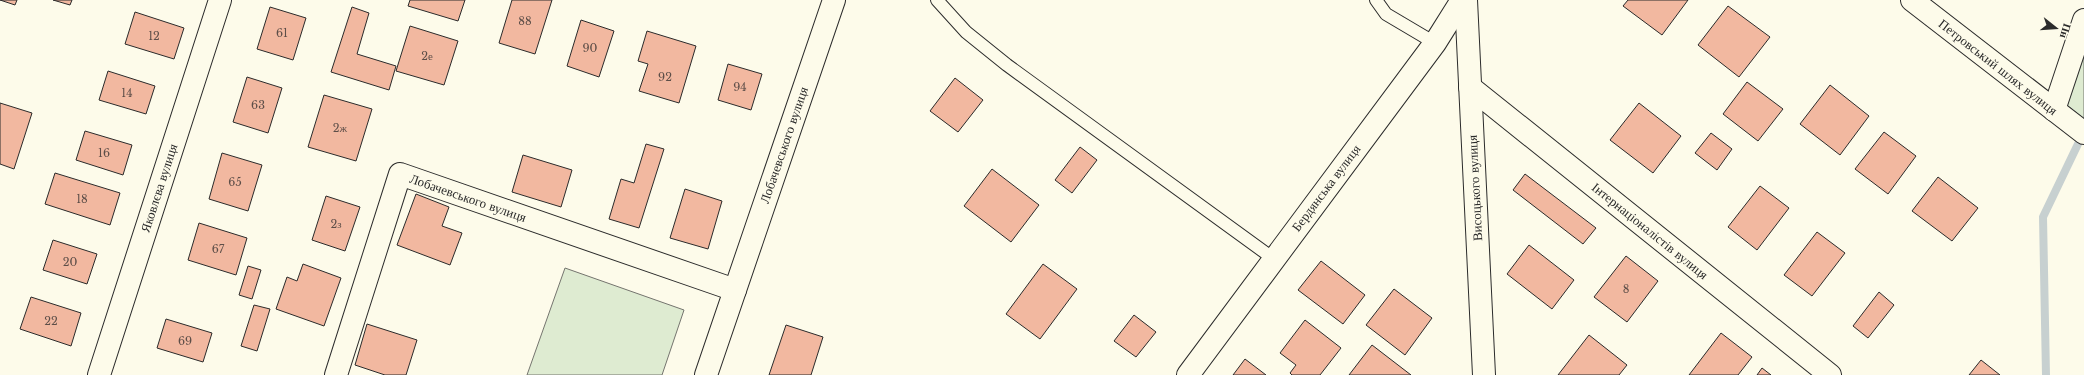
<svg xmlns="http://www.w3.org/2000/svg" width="2084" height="375" viewBox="0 0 2084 375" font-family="'Libre Baskerville',serif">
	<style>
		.green { fill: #deebd1; stroke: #74746e }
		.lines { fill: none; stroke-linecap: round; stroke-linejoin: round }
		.stream { stroke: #c7d0d0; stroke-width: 8 }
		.building { fill: #f2b8a0; stroke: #2b2b2b }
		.service-casing { stroke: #2b2b2b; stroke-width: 14 }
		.minor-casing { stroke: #2b2b2b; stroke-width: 24 }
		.tertiary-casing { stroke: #2b2b2b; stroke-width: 24 }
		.service { stroke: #fdfbea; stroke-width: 12 }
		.minor { stroke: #fdfbea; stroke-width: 22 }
		.tertiary { stroke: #fdfbea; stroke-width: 22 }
		.labels { text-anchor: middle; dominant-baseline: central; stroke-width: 3; stroke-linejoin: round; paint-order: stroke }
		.number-label { font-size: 11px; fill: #5d4e48 }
		.street-label { font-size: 13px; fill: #2b2b2b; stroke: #fdfbea }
	</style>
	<rect width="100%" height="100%" fill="#fdfbea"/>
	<!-- green -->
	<g class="green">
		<path d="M2084,45V119L2064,103Z"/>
		<path d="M565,268L684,310L662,375H527Z"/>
	</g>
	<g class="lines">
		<!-- stream -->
		<path class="stream" d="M2046,375L2043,217L2078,144"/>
	</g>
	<!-- building -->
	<g class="building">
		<path d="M0,0H17L15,5Z"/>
		<path d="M53,0H72L70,5Z"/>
		<path d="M410,0H465L458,21L408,6Z"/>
		<path d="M512,0H552L535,54L499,43Z"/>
		<path d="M1628,0H1688L1662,35L1623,6Z"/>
		<path d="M1728,6L1770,37L1739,77L1698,45Z"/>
		<path d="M270,7L306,18L293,60L257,49Z"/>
		<path d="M352,7L369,13L357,54L396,66L389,90L331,72Z"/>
		<path d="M135,12L184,28L174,59L125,44Z"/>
		<path d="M581,20L614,31L599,77L567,66Z"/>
		<path d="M410,26L458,41L444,85L396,71Z"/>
		<path d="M647,31L696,46L679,103L639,91L648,64L638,61Z"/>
		<path d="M728,64L762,74L751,110L718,100Z"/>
		<path d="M108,71L155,86L146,114L99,100Z"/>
		<path d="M247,77L282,88L268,133L233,122Z"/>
		<path d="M955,78L983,100L958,132L930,111Z"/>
		<path d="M1747,82L1783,109L1758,141L1723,114Z"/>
		<path d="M1830,85L1869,116L1840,155L1800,124Z"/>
		<path d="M324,95L372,109L356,161L308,147Z"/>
		<path d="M0,103L32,113L14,169L0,164Z"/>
		<path d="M1639,103L1681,136L1653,173L1610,140Z"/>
		<path d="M85,131L132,145L123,175L76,160Z"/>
		<path d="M1884,132L1916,156L1888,194L1855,169Z"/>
		<path d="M1711,133L1732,149L1717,170L1695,153Z"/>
		<path d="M646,144L664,149L639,228L609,219L621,179L634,183Z"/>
		<path d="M1080,147L1097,160L1072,193L1055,180Z"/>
		<path d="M222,153L262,165L248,211L209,199Z"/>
		<path d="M523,155L572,170L561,207L512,192Z"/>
		<path d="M992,169L1039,205L1011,242L964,206Z"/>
		<path d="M55,173L120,193L110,225L45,204Z"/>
		<path d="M1525,174L1596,228L1583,244L1513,190Z"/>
		<path d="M1938,177L1978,208L1952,241L1912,211Z"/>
		<path d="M1760,186L1789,208L1757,250L1728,227Z"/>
		<path d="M685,189L722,201L708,249L670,238Z"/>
		<path d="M416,194L449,207L442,226L462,233L450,265L397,245Z"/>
		<path d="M326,196L360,207L345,251L312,240Z"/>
		<path d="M199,223L247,238L236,275L188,260Z"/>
		<path d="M1817,232L1845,253L1812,296L1784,275Z"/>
		<path d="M53,240L97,254L87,284L43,270Z"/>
		<path d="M1529,245L1574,280L1552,309L1507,274Z"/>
		<path d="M1626,256L1658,281L1627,322L1594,297Z"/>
		<path d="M1321,261L1365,295L1343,324L1298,290Z"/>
		<path d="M303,264L341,278L324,326L276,309L287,277L297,281Z"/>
		<path d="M1043,264L1077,289L1040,339L1006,314Z"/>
		<path d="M248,266L261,270L252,299L239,295Z"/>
		<path d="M1394,289L1432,318L1405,355L1366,325Z"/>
		<path d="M1879,292L1894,305L1868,338L1853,326Z"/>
		<path d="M31,297L81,313L71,346L20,329Z"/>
		<path d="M254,305L270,309L257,351L241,346Z"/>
		<path d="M1134,315L1156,332L1136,357L1114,341Z"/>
		<path d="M166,319L212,333L203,362L157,348Z"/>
		<path d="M1305,320L1341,348L1320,375H1292L1290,373L1296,365L1280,353Z"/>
		<path d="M367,324L417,340L406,375H385L355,365Z"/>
		<path d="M786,325L823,337L811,375H769Z"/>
		<path d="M1721,333L1752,357L1738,375H1689Z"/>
		<path d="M1589,335L1627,365L1619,375H1558Z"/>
		<path d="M1372,345L1411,375H1349Z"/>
		<path d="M1245,359L1266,375H1233Z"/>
		<path d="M1981,360L2000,375H1969Z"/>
		<path d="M1762,368L1771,375H1757Z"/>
	</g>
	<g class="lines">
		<defs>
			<g id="service">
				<path d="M937,0L966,32L1007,65L1274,259"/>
				<path d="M1376,0L1386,14L1435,43"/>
			</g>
			<g id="minor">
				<path d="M1466,0L1484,375"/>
				<path d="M1470,87L1830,375"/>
				<path d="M2054,110L2084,20"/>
				<path d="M99,375L220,0"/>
				<path d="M336,375L400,174L735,290"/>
				<path d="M706,375L834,0"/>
				<path d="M1188,375L1435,43L1462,0"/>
			</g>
			<path id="tertiary" d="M1912,0L2084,133"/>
		</defs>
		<!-- service casing -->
		<use href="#service" class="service-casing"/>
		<!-- minor casing -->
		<use href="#minor" class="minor-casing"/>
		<!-- tertiary casing -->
		<use href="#tertiary" class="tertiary-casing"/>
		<!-- service -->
		<use href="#service" class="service"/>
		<!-- minor -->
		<use href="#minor" class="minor"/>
		<!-- tertiary -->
		<use href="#tertiary" class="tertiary"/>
	</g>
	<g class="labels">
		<!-- number labels -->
		<g class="number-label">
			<text x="525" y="21">88</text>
			<text x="282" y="33">61</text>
			<text x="154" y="36">12</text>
			<text x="590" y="48">90</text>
			<text x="427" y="56">2е</text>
			<text x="665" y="77">92</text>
			<text x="740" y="87">94</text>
			<text x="127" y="93">14</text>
			<text x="258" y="105">63</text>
			<text x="340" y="128">2ж</text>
			<text x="104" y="153">16</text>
			<text x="235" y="182">65</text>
			<text x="82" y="199">18</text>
			<text x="336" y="224">2з</text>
			<text x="218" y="249">67</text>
			<text x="70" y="262">20</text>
			<text x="1626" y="289">8</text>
			<text x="51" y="321">22</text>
			<text x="185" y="341">69</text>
		</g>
		<!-- street labels -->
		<g class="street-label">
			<text transform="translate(1998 67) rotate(38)">Петровський шлях вулиця</text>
			<text transform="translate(784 145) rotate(-71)">Лобачевського вулиця</text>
			<text transform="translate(159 188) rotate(-72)">Яковлєва вулиця</text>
			<text transform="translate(1326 188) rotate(-53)">Бердянська вулиця</text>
			<text transform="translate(1475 188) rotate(-93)">Висоцького вулиця</text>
			<text transform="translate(468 198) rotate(19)">Лобачевського вулиця</text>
			<text transform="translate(1650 231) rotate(39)">Інтернаціоналістів вулиця</text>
		</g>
	</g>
	<!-- north arrow -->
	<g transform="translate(2056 28) rotate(107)" stroke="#fdfbea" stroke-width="3" paint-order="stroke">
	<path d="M0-3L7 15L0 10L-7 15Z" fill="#2b2b2b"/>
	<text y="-6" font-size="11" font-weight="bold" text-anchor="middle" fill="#2b2b2b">Пн</text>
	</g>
</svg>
